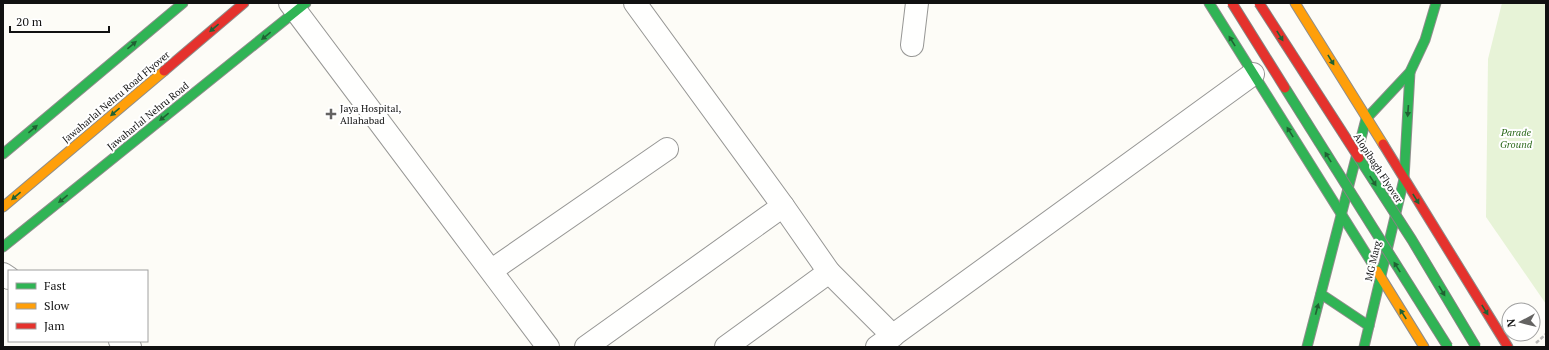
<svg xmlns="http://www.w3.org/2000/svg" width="1549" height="350" viewBox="0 0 1549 350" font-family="'PT Serif',serif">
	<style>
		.green { fill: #e7f3d7 }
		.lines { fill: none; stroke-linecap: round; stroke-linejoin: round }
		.street-casing { stroke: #979795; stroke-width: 24 }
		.fast-casing { stroke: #8e8d8b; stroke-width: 11 }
		.slow-casing { stroke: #8e8d8b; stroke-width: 11 }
		.jam-casing { stroke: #8e8d8b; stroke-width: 11 }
		.path { stroke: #b9b9b8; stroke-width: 2.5; stroke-dasharray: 4 2; stroke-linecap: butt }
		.street { stroke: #fffffe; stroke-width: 22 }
		.fast { stroke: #30b455; stroke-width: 9 }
		.slow { stroke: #ff9f0a; stroke-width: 9 }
		.jam { stroke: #e5322d; stroke-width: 9 }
		.fast-bridge-casing { stroke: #858482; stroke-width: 11; stroke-linecap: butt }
		.jam-bridge-casing { stroke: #858482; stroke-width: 11; stroke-linecap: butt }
		.fast-bridge { stroke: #30b455; stroke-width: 9 }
		.jam-bridge { stroke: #e5322d; stroke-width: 9 }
		.oneway { fill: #206233 }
		.poi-dot { fill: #646362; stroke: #fff; stroke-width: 1.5 }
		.labels { text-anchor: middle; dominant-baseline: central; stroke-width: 4; stroke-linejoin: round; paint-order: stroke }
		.street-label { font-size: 10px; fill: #111; stroke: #fff }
		.poi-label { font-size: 10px; fill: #111; stroke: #fff; text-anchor: start }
		.park-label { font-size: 10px; font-style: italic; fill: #2f6b1f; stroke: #fff }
	</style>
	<rect width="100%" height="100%" fill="#fdfcf7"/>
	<!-- green -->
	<path class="green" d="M1502,3H1546V304L1486,217L1488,59Z"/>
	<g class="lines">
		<defs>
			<g id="street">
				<path d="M290,3L548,347"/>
				<path d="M635,3L783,206L829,272L893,336"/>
				<path d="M912,45L917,3"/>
				<path d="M492,270L667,149"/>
				<path d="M3,274L9,278"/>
				<path d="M120,341L130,347"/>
				<path d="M586,347L783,206"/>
				<path d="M726,347L829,272"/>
				<path d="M877,347L1253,74"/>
			</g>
			<g id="fast">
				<path d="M1209,3L1377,271"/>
				<path d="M3,154L183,3"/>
				<path d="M3,247L306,3"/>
				<path d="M1321,294L1369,326"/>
				<path d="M1307,347L1366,119L1410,72L1425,40L1436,3"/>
				<path d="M1364,347L1404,179L1410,72"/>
			</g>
			<g id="slow">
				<path d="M1295,3L1383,144"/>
				<path d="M3,207L164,71"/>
				<path d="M1377,271L1424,347"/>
			</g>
			<g id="jam">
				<path d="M164,71L244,3"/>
				<path d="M1383,144L1508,347"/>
			</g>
		</defs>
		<!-- street casing -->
		<use href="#street" class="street-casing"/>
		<!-- fast casing -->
		<use href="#fast" class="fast-casing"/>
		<!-- slow casing -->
		<use href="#slow" class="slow-casing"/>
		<!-- jam casing -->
		<use href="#jam" class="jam-casing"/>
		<!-- path -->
		<path class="path" d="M1536,343L1546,334"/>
		<!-- street -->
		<use href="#street" class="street"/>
		<!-- fast -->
		<use href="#fast" class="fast"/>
		<!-- slow -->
		<use href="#slow" class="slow"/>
		<!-- jam -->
		<use href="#jam" class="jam"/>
		<defs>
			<g id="fast-bridge">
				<path d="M1285,88L1448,347"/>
				<path d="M1359,158L1412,240L1476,347"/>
			</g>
			<g id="jam-bridge">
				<path d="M1232,3L1285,88"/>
				<path d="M1259,3L1359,158"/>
			</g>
		</defs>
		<!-- fast-bridge casing -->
		<use href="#fast-bridge" class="fast-bridge-casing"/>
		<!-- jam-bridge casing -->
		<use href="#jam-bridge" class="jam-bridge-casing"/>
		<!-- fast-bridge -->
		<use href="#fast-bridge" class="fast-bridge"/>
		<!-- jam-bridge -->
		<use href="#jam-bridge" class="jam-bridge"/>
	</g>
	<!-- one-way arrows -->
	<defs><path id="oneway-solid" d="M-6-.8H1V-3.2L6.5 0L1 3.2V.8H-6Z"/></defs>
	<g class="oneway">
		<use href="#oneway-solid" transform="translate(214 28) rotate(140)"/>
		<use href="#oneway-solid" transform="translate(266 36) rotate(141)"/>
		<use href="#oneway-solid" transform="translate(1280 36) rotate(58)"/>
		<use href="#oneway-solid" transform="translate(1232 41) rotate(-122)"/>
		<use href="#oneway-solid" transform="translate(132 45) rotate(-40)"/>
		<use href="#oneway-solid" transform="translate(1331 60) rotate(59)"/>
		<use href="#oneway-solid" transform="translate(1408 111) rotate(94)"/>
		<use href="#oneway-solid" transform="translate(115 112) rotate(140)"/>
		<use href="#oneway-solid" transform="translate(164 117) rotate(141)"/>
		<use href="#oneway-solid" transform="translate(33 129) rotate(-40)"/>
		<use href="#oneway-solid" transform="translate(1290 132) rotate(-122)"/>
		<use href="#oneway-solid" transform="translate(1328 157) rotate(-122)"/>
		<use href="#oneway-solid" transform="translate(1373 181) rotate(57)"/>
		<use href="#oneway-solid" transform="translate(16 196) rotate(140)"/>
		<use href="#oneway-solid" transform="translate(63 199) rotate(141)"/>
		<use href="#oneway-solid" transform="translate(1416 199) rotate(58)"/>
		<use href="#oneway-solid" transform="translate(1397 267) rotate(-122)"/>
		<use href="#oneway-solid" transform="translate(1442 291) rotate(59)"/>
		<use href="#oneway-solid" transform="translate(1317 309) rotate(-75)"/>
		<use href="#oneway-solid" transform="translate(1485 310) rotate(58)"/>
		<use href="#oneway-solid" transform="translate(1403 314) rotate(-123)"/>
	</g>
	<!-- markers -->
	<path class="poi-dot" d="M329 108h4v4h4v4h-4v4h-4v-4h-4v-4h4z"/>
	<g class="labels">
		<!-- street labels -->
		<g class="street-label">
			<text transform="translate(116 97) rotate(-40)">Jawaharlal Nehru Road Flyover</text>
			<text transform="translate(148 116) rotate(-39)">Jawaharlal Nehru Road</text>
			<text transform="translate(1378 168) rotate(57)">Alopibagh Flyover</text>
			<text transform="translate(1373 261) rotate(-77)">MG Marg</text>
		</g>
		<!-- poi labels -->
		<g class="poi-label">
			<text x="340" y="108">Jaya Hospital,<tspan x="340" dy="12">Allahabad</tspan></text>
		</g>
		<!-- park labels -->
		<g class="park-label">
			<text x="1516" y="132">Parade<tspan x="1516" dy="12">Ground</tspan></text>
		</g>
	</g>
	<!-- border -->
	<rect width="1549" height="350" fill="none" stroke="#111111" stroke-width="8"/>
	<!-- legend -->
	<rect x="8" y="270" width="140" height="72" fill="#ffffff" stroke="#a0a0a0"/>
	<rect x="16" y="283" width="20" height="6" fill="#30b455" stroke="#a0a0a0"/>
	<text x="44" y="290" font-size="12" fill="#111111">Fast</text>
	<rect x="16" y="303" width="20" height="6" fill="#ff9f0a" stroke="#a0a0a0"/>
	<text x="44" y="310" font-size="12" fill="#111111">Slow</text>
	<rect x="16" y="323" width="20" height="6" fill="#e5322d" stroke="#a0a0a0"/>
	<text x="44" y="330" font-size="12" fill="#111111">Jam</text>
	<!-- north arrow -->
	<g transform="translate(1521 322) rotate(263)"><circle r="19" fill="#ffffff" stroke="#a0a0a0"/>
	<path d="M0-3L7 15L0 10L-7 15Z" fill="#646362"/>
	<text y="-6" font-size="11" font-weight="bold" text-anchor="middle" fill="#111111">N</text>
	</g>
	<!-- scale -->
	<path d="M10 26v6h99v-6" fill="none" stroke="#111111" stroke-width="2"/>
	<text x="16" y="26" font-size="12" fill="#111111" stroke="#ffffff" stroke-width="3" paint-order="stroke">20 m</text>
</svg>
